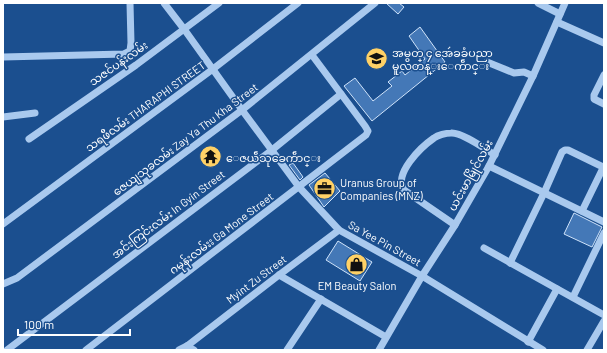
<svg xmlns="http://www.w3.org/2000/svg" width="607" height="353" viewBox="0 0 607 353" font-family="Barlow,'Noto Sans Myanmar',sans-serif">
	<style>
		.building { fill: #4478b7; stroke: #cfe3fa }
		.lines { fill: none; stroke-linecap: round; stroke-linejoin: round }
		.minor { stroke: #a9c9ee; stroke-width: 7 }
		.labels { text-anchor: middle; dominant-baseline: central; stroke-width: 3; stroke-linejoin: round; paint-order: stroke }
		.poi-label { font-size: 11px; fill: #fff; stroke: #1b4f8f; text-anchor: start }
		.street-label { font-size: 11px; fill: #fff; stroke: #1b4f8f }
	</style>
	<rect width="100%" height="100%" fill="#1b4f8f"/>
	<!-- building -->
	<g class="building">
		<path d="M386,3H399L404,7L398,14Z"/>
		<path d="M420,27L445,62L372,121L344,86L355,78L373,101L392,86L388,82L402,71L405,75L425,59L409,36Z"/>
		<path d="M293,163L303,177L300,180L289,165Z"/>
		<path d="M325,173L340,191L324,207L309,185Z"/>
		<path d="M574,213L602,227L592,247L564,234Z"/>
		<path d="M338,241L372,262L360,281L326,260Z"/>
	</g>
	<g class="lines">
		<!-- minor -->
		<g class="minor">
			<path d="M164,3L184,29L242,110L299,187L339,230L422,276L543,350"/>
			<path d="M538,3L560,14"/>
			<path d="M557,22L604,43"/>
			<path d="M3,57L124,54L130,51L131,43L130,3"/>
			<path d="M487,62L514,73L524,72L533,76"/>
			<path d="M604,75L594,95V99L604,104"/>
			<path d="M3,117L35,113"/>
			<path d="M29,139L136,65L219,3"/>
			<path d="M489,166L604,222"/>
			<path d="M3,224L213,69L298,3"/>
			<path d="M455,225L404,190C393,174 421,147 434,138C438,135 446,133 451,133C462,132 485,149 495,155"/>
			<path d="M484,248L604,315"/>
			<path d="M510,263L544,193L562,152L565,150H568L601,166L603,168L582,211"/>
			<path d="M279,275L386,337"/>
			<path d="M3,284L17,278L242,110L375,3"/>
			<path d="M573,297L604,233"/>
			<path d="M528,342L557,289"/>
			<path d="M187,346L194,350"/>
			<path d="M7,350L272,150L341,94"/>
			<path d="M86,350L366,135L368,131L365,126L312,55"/>
			<path d="M179,350L187,346L279,275L339,230"/>
			<path d="M287,350L321,299"/>
			<path d="M379,350L422,276L455,225L489,166L533,76L565,3"/>
			<path d="M587,350L604,321"/>
		</g>
	</g>
	<!-- icons -->
	<defs>
		<symbol id="school-disc" viewBox="-11 -11 22 22"><circle r="9.5" fill="#ffd166" stroke="#1b4f8f"/><path d="M0-5L7-2L0 1L-7-2ZM-4 1L0 2.5L4 1V4Q0 6-4 4Z" fill="#111"/></symbol>
		<symbol id="temple-disc" viewBox="-11 -11 22 22"><circle r="9.5" fill="#ffd166" stroke="#1b4f8f"/><path d="M0-6L5-2H3V0L6.5 2.5H4V6H1.5V3h-3V6H-4V2.5H-6.5L-3 0V-2H-5Z" fill="#111"/></symbol>
		<symbol id="office-disc" viewBox="-11 -11 22 22"><circle r="9.5" fill="#ffd166" stroke="#1b4f8f"/><path d="M-6-3h4V-5.5h4V-3h4V5H-6ZM-1-4.5V-3h2v-1.5ZM-6 0V1H6V0Z" fill="#111"/></symbol>
		<symbol id="shop-disc" viewBox="-11 -11 22 22"><circle r="9.5" fill="#ffd166" stroke="#1b4f8f"/><path d="M-5-2.5h2.3a2.7 3.5 0 0 1 5.4 0H5L5.5 6h-11ZM-1.5-2.5h3a1.5 2.3 0 0 0-3 0Z" fill="#111"/></symbol>
	</defs>
	<g fill-rule="evenodd">
		<use href="#school-disc" x="364" y="46" width="25" height="25"/>
		<use href="#temple-disc" x="198" y="144" width="25" height="25"/>
		<use href="#office-disc" x="312" y="176" width="25" height="25"/>
		<use href="#shop-disc" x="344" y="252" width="25" height="25"/>
	</g>
	<g class="labels">
		<!-- poi labels -->
		<g class="poi-label">
			<text x="392" y="52">အမွတ္ ၄ အေဴခခံပညာ<tspan x="392" dy="13">မူလတန္းေကဵာင္း</tspan></text>
			<text x="226" y="157">ေဇယဵသုခေကဵာင္း</text>
			<text x="340" y="182">Uranus Group of<tspan x="340" dy="13">Companies (MNZ)</tspan></text>
			<text x="357" y="285" text-anchor="middle">EM Beauty Salon</text>
		</g>
		<!-- street labels -->
		<g class="street-label">
			<text transform="translate(118 63) rotate(-35)">သဇင်ပန်းလမ်း</text>
			<text transform="translate(145 106) rotate(-36)">သရဖီလမ်း THARAPHI STREET</text>
			<text transform="translate(185 139) rotate(-37)">ဇေယျသုခလမ်း Zay Ya Thu Kha Street</text>
			<text transform="translate(470 175) rotate(-61)">ယင်းမာမြိုင်လမ်း</text>
			<text transform="translate(168 214) rotate(-37)">အင်းကြင်းလမ်း In Gyin Street</text>
			<text transform="translate(221 233) rotate(-37)">ဂမုန်းလမ်းး Ga Mone Street</text>
			<text transform="translate(385 243) rotate(29)">Sa Yee Pin Street</text>
			<text transform="translate(256 279) rotate(-37)">Myint Zu Street</text>
		</g>
	</g>
	<!-- border -->
	<rect width="607" height="353" fill="none" stroke="#ffffff" stroke-width="8"/>
	<!-- scale -->
	<path d="M18 329v6h112v-6" fill="none" stroke="#ffffff" stroke-width="2"/>
	<text x="24" y="329" font-size="12" fill="#ffffff" stroke="#1b4f8f" stroke-width="3" paint-order="stroke">100 m</text>
</svg>
